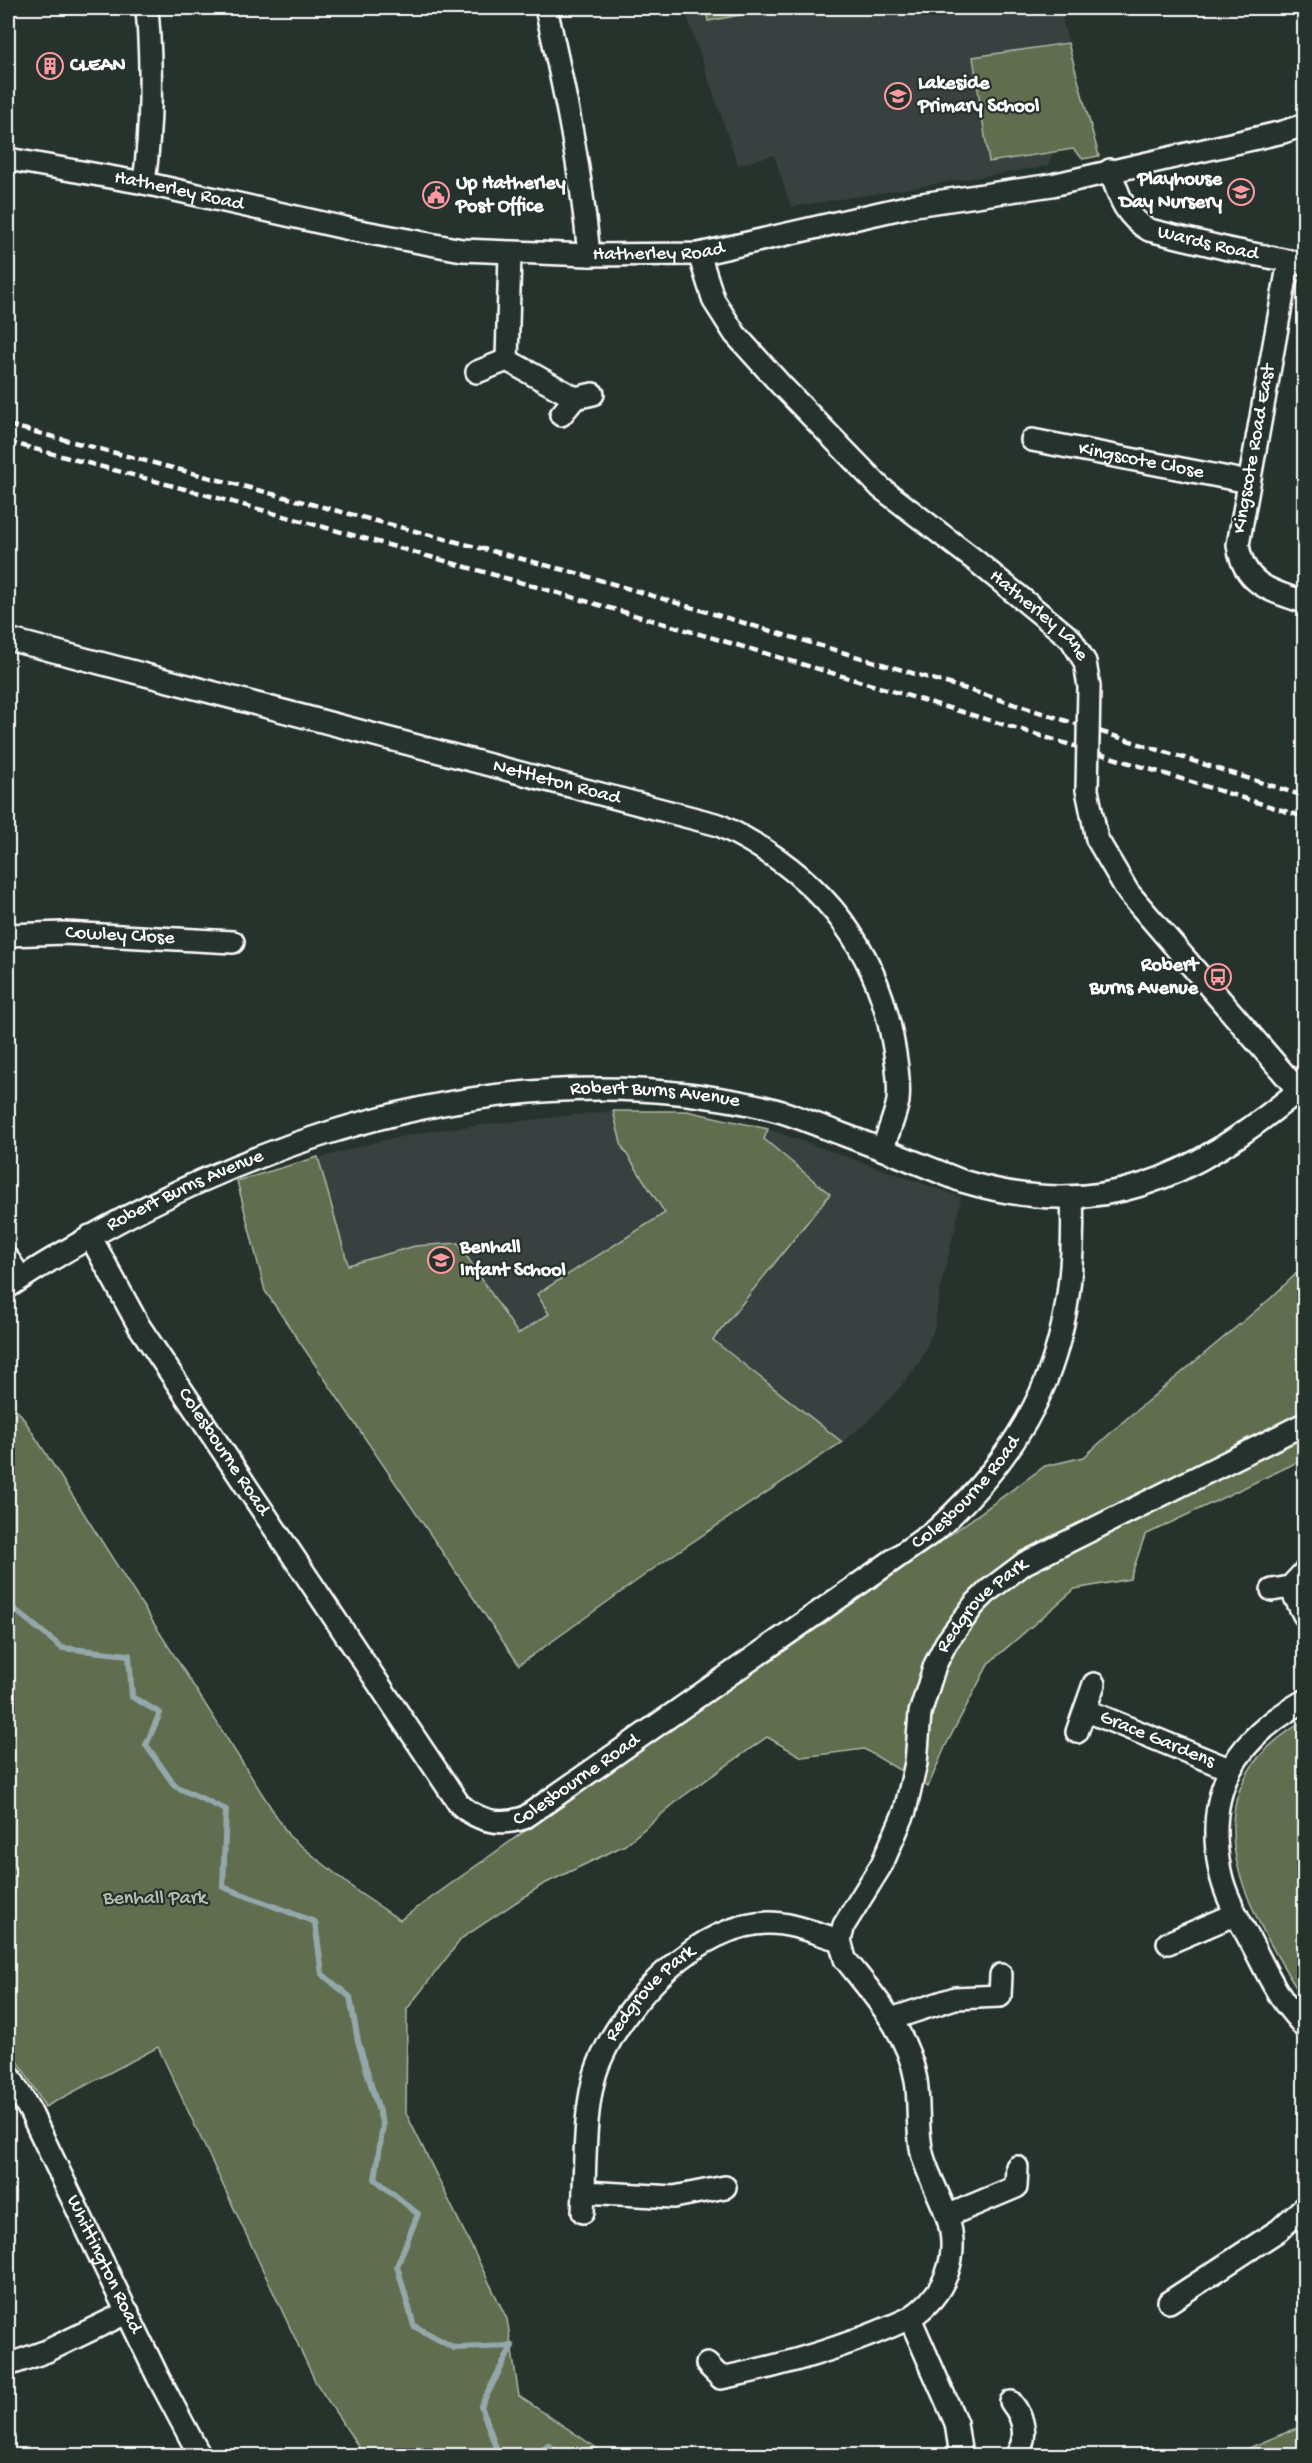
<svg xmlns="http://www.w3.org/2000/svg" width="1312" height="2463" viewBox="0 0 1312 2463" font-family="'Gochi Hand',sans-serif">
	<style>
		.built { fill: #374141 }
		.green { fill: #606e4f; stroke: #b0b6a7; stroke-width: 1.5 }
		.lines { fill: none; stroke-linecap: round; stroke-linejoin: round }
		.stream { stroke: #93a8aa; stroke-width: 6 }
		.minor-casing { stroke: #fff; stroke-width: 26 }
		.minor { stroke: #26332d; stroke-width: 21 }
		.rail { stroke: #fff; stroke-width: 4.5; stroke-dasharray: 9 4.5; stroke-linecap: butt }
		.minor-bridge-casing { stroke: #fff; stroke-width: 26; stroke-linecap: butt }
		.minor-bridge { stroke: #26332d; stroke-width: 21 }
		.labels { text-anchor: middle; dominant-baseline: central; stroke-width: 4.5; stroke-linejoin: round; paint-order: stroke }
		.poi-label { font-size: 20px; font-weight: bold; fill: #fff; stroke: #26332d; text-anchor: start }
		.street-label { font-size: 20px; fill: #fff; stroke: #26332d }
		.park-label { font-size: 20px; fill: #b7beb0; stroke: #26332d }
	</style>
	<rect width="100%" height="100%" fill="#26332d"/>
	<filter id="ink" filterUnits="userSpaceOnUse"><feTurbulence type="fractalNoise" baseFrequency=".0167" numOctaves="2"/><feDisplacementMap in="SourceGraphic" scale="12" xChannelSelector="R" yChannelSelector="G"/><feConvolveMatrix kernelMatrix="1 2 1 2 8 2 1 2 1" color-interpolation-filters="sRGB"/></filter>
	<g filter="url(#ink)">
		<!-- built -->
		<g class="built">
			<path d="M684,8H1059L1099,156L1083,159L1073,149L1053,152L1048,166L791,207L774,155L738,165Z"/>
			<path d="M613,1111H687L768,1129L961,1197L957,1219L940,1291L934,1329L920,1362L896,1392L867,1422L832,1450L670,1557L519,1665L265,1291L237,1181L380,1141L436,1130Z"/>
		</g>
		<!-- green -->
		<g class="green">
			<path d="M706,8H750L751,13L708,21Z"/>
			<path d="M1068,43L1099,156L1083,159L1073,149L989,162L973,57Z"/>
			<path d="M613,1111H687L768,1129L764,1139L830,1194L713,1340L842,1442L670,1557L519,1665L265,1291L237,1181L318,1157L348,1265L415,1246L458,1243L518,1334L549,1314L537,1294L665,1213L622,1147Z"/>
			<path d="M1304,1266V1459L1145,1535L1130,1579L1075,1589L989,1663L945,1747L928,1787L864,1749L802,1757L767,1737L682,1797L625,1845L542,1885L462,1938L407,2009L406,2113L507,2319L519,2396L607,2455H364L316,2383L158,2047L45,2107L8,2044V1401L22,1416L289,1836L358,1892L400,1920L734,1682L947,1537L1045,1466L1084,1457L1126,1419L1271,1298Z"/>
			<path d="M1304,1720V2001C1263,1932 1196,1834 1258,1758C1271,1742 1288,1732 1304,1720Z"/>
			<path d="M1304,2425V2455H1232Z"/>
		</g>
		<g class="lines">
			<!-- stream -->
			<g class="stream">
				<path d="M8,1604L62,1648L129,1655L132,1697L160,1713L146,1745L175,1786L226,1810L223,1887L315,1922L322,1974L350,1997L358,2041L383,2125L375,2179L418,2214L397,2266L414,2326L454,2348L512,2346L481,2406L499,2456"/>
				<path d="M535,2456L548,2445L561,2456"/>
			</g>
			<defs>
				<g id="minor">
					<path d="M546,8C565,91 581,170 589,255"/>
					<path id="s1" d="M8,159L144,183L354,230L462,250L589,255L699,254L915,205L1052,185L1283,132L1304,125"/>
					<path id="s2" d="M1110,170C1119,196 1124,216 1149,230L1228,249L1304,264"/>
					<path d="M144,183C152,122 152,69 147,8"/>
					<path id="s3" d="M699,254L714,301L735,334L781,385L881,488L976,561L1071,639L1085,662L1089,687"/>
					<path d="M1289,261L1238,545C1244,585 1271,591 1304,602"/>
					<path d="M507,360L510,254"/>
					<path d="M477,372L507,360L575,398"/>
					<path d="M561,415L575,398L593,394"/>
					<path id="s4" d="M1032,440L1249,482"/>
					<path id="s5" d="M8,639L719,825C810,868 873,936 892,1037C896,1057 900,1081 898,1101C895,1117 887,1134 883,1149"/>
					<path d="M1087,790L1097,839L1128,892L1304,1097"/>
					<path id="s6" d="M8,935L64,933L233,942"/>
					<path id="s7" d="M90,1236L139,1326L459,1804C478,1821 499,1826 524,1818L936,1530C1041,1435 1078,1339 1072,1198"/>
					<path d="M8,1259L21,1278"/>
					<path id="s8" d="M8,1287C205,1158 449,1066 687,1094C719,1098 752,1103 782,1112C801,1118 820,1126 839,1133C880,1148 921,1164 962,1181C1101,1223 1191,1179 1298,1091"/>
					<path d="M1290,1587L1304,1615"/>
					<path d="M1272,1590L1290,1587L1304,1572"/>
					<path d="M1304,1701C1235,1740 1204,1790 1220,1871C1225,1897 1241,1923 1253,1946C1264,1966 1273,1988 1287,2006C1292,2013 1299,2020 1304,2027"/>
					<path id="s9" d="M1085,1710L1229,1769"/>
					<path d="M1077,1732L1094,1684"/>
					<path d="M1168,1943L1236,1914"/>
					<path d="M891,2019L955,1998L1000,1996L1001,1975"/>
					<path id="s10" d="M8,2073L30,2111L158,2377L200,2456"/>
					<path id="s11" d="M725,2187L674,2197L584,2192C585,2154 585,2095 600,2061C626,2000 699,1923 769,1923C793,1923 817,1934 840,1940"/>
					<path d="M583,2212L584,2192"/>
					<path d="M947,2216L1016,2187L1017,2167"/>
					<path d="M1169,2302L1279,2230L1304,2207"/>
					<path d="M707,2364L721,2378C786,2365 849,2346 910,2318"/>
					<path d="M8,2365L47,2351L128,2312"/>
					<path d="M1011,2402C1024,2418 1029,2437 1016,2456"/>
					<path id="s12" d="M961,2456L956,2423L910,2318C945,2295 961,2257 947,2216C940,2196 929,2177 923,2157C916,2131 920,2106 916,2080C908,2032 874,1996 845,1959L840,1940L844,1925L882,1864L905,1811L916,1763L920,1713L935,1665L946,1643L974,1605L989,1590L1025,1563L1304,1424"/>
				</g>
			</defs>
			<!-- minor casing -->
			<use href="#minor" class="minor-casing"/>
			<!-- minor -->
			<use href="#minor" class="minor"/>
			<!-- rail -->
			<g class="rail">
				<path d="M8,425L576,573L966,689L1304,796"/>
				<path d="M8,442C443,556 875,683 1304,817"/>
			</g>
			<defs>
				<path id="minor-bridge" d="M1087,790L1089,687"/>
			</defs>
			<!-- minor-bridge casing -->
			<use href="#minor-bridge" class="minor-bridge-casing"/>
			<!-- minor-bridge -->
			<use href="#minor-bridge" class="minor-bridge"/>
		</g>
	</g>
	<!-- icons -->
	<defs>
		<symbol id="building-ring" viewBox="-11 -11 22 22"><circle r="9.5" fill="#26332d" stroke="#ff9aa2" stroke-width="1.5"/><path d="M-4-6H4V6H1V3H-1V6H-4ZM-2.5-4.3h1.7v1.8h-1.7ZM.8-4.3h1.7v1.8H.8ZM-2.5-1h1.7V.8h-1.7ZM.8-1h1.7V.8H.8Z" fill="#ff9aa2"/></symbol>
		<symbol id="school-ring" viewBox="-11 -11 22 22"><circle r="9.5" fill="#26332d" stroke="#ff9aa2" stroke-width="1.5"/><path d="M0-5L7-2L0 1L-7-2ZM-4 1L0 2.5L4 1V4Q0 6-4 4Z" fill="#ff9aa2"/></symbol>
		<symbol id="civic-ring" viewBox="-11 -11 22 22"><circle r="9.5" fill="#26332d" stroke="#ff9aa2" stroke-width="1.5"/><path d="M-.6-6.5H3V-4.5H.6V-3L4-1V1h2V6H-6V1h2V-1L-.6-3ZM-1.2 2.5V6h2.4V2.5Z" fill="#ff9aa2"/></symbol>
		<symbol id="bus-ring" viewBox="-11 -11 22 22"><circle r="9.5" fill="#26332d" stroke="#ff9aa2" stroke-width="1.5"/><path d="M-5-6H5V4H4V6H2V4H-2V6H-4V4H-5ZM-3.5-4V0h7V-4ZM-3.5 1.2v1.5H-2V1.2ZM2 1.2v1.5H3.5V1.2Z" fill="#ff9aa2"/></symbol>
	</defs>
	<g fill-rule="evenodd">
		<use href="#building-ring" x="35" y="51" width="30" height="30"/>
		<use href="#school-ring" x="883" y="81" width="30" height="30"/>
		<use href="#school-ring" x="1226" y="177" width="30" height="30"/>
		<use href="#civic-ring" x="421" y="180" width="30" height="30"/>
		<use href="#bus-ring" x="1203" y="962" width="30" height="30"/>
		<use href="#school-ring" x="426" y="1245" width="30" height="30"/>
	</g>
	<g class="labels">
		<!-- poi labels -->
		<g class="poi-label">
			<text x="70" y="66">CLEAN</text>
			<text x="918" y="84">Lakeside<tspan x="918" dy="23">Primary School</tspan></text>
			<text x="1222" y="180" text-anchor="end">Playhouse<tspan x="1222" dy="23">Day Nursery</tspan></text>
			<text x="456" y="184">Up Hatherley<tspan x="456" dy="23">Post Office</tspan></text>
			<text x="1198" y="966" text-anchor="end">Robert<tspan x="1198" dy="23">Burns Avenue</tspan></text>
			<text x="460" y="1248">Benhall<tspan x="460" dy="23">Infant School</tspan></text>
		</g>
		<!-- street labels -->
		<g class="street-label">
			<text stroke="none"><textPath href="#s1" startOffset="174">Hatherley Road</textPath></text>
			<text stroke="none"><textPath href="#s2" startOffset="134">Wards Road</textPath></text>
			<text stroke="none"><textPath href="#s1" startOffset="660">Hatherley Road</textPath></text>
			<text transform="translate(1255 449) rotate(-80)">Kingscote Road East</text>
			<text stroke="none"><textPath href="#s4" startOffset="111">Kingscote Close</textPath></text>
			<text stroke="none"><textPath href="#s3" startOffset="504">Hatherley Lane</textPath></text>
			<text stroke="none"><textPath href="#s5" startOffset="567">Nettleton Road</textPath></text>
			<text stroke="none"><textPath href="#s6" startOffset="112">Cowley Close</textPath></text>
			<text stroke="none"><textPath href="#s8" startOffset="688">Robert Burns Avenue</textPath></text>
			<text stroke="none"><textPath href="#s8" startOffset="202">Robert Burns Avenue</textPath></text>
			<text stroke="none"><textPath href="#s7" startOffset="254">Colesbourne Road</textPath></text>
			<text stroke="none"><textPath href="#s7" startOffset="1298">Colesbourne Road</textPath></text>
			<text stroke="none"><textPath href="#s12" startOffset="940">Redgrove Park</textPath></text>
			<text stroke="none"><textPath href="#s9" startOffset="78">Grace Gardens</textPath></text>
			<text stroke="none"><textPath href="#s7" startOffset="812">Colesbourne Road</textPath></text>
			<text stroke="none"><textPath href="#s11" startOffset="360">Redgrove Park</textPath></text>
			<text stroke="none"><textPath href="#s10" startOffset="214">Whittington Road</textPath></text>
		</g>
		<!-- park labels -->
		<g class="park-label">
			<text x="155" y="1899">Benhall Park</text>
		</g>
	</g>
	<!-- margin -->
	<rect width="1312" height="2463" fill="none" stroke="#26332d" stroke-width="30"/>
	<rect x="15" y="15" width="1282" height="2433" fill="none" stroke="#fff" stroke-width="2" filter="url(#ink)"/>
</svg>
